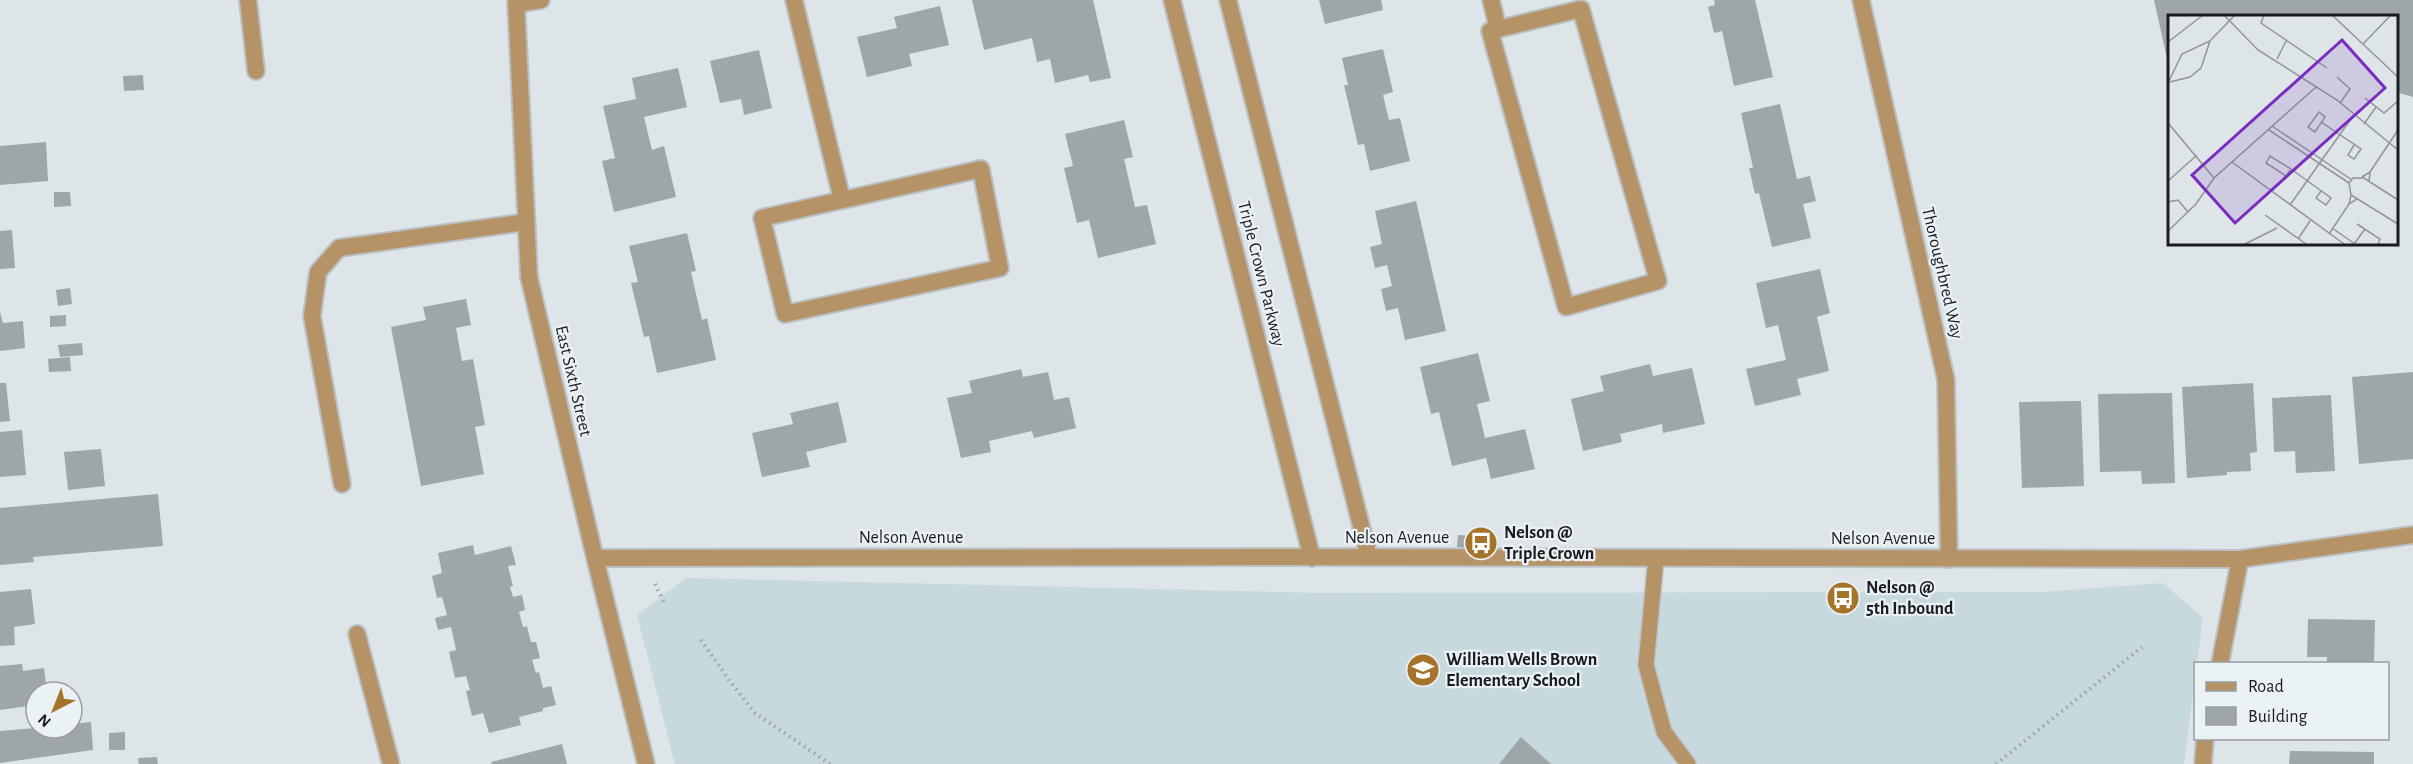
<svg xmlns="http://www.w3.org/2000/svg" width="2413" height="764" viewBox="0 0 2413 764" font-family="'Alegreya Sans',sans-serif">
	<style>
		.built { fill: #c8d8df }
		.building { fill: #9fa6aa }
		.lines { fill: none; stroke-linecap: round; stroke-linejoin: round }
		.service-casing { stroke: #bac1c5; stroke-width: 18 }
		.minor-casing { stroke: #bac1c5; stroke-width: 20 }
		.path { stroke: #9ba2a5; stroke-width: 4; stroke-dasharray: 1.5 4.5; stroke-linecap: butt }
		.service { stroke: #b69366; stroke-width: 15 }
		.minor { stroke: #b69366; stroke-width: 16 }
		.labels { text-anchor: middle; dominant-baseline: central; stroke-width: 4.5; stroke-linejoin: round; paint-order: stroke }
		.street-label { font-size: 18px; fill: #1a1d1f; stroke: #eaf2f6 }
		.poi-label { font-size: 18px; font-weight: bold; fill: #1a1d1f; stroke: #eaf2f6; text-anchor: start }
		.inset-road { fill: none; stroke: #8f9598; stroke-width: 1.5 }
		.view { fill: #7b2cbf; fill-opacity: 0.15; stroke: #7b2cbf; stroke-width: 3 }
		.inset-edge { fill: none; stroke: #1a1d1f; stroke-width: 3 }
	</style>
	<rect width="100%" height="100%" fill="#dde5e9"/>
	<!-- built -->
	<path class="built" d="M686,578L1320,593L2043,592L2163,583L2203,618L2184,764H675L637,615Z"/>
	<!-- building -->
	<g class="building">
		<path d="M972,0H1093L1111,78L1090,82L1088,75L1055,83L1050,59L1037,62L1032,38L984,50Z"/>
		<path d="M1319,0H1381L1383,10L1325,24Z"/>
		<path d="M1714,0H1755L1773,77L1734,86L1722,31L1714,33L1708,7L1715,5Z"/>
		<path d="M2154,0H2413V97L2396,92V16H2170V63H2168Z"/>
		<path d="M940,6L949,45L909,54L912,66L867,77L857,37L897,28L894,17Z"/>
		<path d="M1383,49L1393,92L1383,95L1389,120L1400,118L1410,161L1370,171L1364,144L1358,145L1344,85H1348L1342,58Z"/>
		<path d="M759,50L772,108L744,115L741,99L720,103L710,61Z"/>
		<path d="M678,68L687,107L644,117L652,150L664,146L676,197L614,212L602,161L615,158L603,106L636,99L632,78Z"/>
		<path d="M143,75L144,90L124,91L123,76Z"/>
		<path d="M1780,104L1797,179L1810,176L1816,201L1803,204L1811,238L1772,247L1759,193L1755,194L1749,168H1753L1741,113Z"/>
		<path d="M1124,120L1133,157L1124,159L1135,207L1147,205L1156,244L1098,258L1089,220L1077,223L1064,168L1073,166L1065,134Z"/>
		<path d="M46,142L48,181L0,185V146Z"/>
		<path d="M54,192H70L71,206L54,207Z"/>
		<path d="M1416,201L1446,331L1405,340L1398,308L1386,311L1381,289L1392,286L1387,265L1375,268L1370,247L1382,244L1375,211Z"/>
		<path d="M12,230L15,268L0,269V231Z"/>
		<path d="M687,233L696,271L691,272L702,320L707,318L716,360L657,373L649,336L644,337L631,283L638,282L629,246Z"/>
		<path d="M1820,269L1830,313L1817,317L1829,371L1797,379L1801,395L1755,406L1746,369L1786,360L1778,325L1766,328L1756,283Z"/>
		<path d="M70,288L72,304L58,306L56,290Z"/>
		<path d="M466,299L471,325L456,328L462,361L473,359L485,425L475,427L484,474L421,486L391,327L426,320L423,307Z"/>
		<path d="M0,312L3,323L23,321L25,348L0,351Z"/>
		<path d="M66,315V326L50,327V316Z"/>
		<path d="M82,343L83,355L60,357L58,345Z"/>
		<path d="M1478,353L1490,401L1477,404L1485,438L1525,429L1535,469L1491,479L1486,458L1452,466L1439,412L1431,414L1420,367Z"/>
		<path d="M70,357L71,371L49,372L48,359Z"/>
		<path d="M1650,364L1653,376L1692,368L1705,424L1663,433L1662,424L1620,434L1622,442L1583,451L1571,399L1604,391L1600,376Z"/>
		<path d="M1021,369L1023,377L1048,372L1054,400L1069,397L1076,428L1034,438L1032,431L989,441L991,452L961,458L947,398L972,393L969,381Z"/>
		<path d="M2413,372V459L2359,464L2352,377Z"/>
		<path d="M0,383H6L10,421L0,422Z"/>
		<path d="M2253,383L2257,452L2250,453L2251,471L2227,472V475L2187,478L2182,387Z"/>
		<path d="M2172,393L2175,483L2142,484L2141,471L2100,472L2098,394Z"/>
		<path d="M2331,395L2335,471L2296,473L2295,451L2274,452L2272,398Z"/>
		<path d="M2081,401L2084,486L2022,488L2019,402Z"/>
		<path d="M838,402L847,442L806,452L810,467L762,477L752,433L793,424L790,413Z"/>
		<path d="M22,430L26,475L0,477V432Z"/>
		<path d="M101,449L105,486L68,490L64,452Z"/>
		<path d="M158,494L163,546L33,557L34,562L0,565V508Z"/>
		<path d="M1458,535L1477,536L1476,549L1457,547Z"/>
		<path d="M473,545L475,555L511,546L516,565L508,566L513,586L510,587L513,597L522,595L525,610L519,612L523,627L527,626L531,642H536L540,658L532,660L536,673L539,672L543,688L551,686L556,705L543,708V711L519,717L521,725L489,733L483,713L472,716L466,691L470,690L466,676L455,678L449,652L456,650L451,627L438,630L435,618L447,615L442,597L437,598L432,576L442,573L438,553Z"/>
		<path d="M31,589L35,624L14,627L15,645L0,646V592Z"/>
		<path d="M2308,619L2375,620L2374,664H2327V657H2307Z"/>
		<path d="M22,664L23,671L44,668L47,692H36V705L0,710V666Z"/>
		<path d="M91,722L93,750L0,763V731L36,728H72V724Z"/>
		<path d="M125,732V750H109V733Z"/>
		<path d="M1521,737L1551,764H1499Z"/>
		<path d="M562,744L567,764H492L491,762Z"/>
		<path d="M2290,751L2374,752V764H2289Z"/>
		<path d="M157,757L158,764H139L138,758Z"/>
	</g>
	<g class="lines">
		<defs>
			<path id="service" d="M1656,558L1646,665L1664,732L1688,764"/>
			<g id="minor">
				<path d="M248,0L256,71"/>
				<path d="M516,0L529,277L595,558L646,764"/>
				<path d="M794,0L842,200"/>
				<path d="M1172,0L1312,558"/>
				<path d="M1228,0L1369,557"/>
				<path d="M1491,0L1498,29"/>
				<path d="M1861,0L1946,380L1949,559"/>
				<path d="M517,4L541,0"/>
				<path d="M1581,9L1658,281L1566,307L1490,31Z"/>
				<path d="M981,169L1000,268L785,314L762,218Z"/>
				<path d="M342,484L312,316L318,272L339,248L526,222"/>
				<path d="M595,558L1272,557L2240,559L2413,535"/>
				<path d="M357,634L391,764"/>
				<path d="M2220,664L2240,559"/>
				<path d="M2203,764L2205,738"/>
			</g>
		</defs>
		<!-- service casing -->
		<use href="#service" class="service-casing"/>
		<!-- minor casing -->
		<use href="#minor" class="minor-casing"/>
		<!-- path -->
		<g class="path">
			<path d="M655,584L664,602"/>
			<path d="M701,640L729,680L755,713L830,764"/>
			<path d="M1996,764L2142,647"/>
		</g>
		<!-- service -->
		<use href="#service" class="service"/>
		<!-- minor -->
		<use href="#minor" class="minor"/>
	</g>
	<!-- icons -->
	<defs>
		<symbol id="bus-disc" viewBox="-11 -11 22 22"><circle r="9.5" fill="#a6732a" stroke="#eaf2f6"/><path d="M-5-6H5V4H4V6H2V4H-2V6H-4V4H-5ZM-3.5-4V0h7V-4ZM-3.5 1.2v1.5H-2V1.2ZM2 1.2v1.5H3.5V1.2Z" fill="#fff"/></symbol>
		<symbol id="school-disc" viewBox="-11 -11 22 22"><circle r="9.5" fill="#a6732a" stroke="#eaf2f6"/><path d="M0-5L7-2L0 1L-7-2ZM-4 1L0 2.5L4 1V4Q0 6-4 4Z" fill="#fff"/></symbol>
	</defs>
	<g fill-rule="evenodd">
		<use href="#bus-disc" x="1462" y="524" width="38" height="38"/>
		<use href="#bus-disc" x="1824" y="579" width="38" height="38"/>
		<use href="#school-disc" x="1404" y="651" width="38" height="38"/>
	</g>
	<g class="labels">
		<!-- street labels -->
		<g class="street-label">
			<text transform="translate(1942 273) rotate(77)">Thoroughbred Way</text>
			<text transform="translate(1261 274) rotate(76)">Triple Crown Parkway</text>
			<text transform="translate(573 381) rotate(77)">East Sixth Street</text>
			<text x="911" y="538">Nelson Avenue</text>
			<text x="1397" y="538">Nelson Avenue</text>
			<text x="1883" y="539">Nelson Avenue</text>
		</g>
		<!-- poi labels -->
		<g class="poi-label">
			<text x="1504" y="533">Nelson @<tspan x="1504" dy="21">Triple Crown</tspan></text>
			<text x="1866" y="588">Nelson @<tspan x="1866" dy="21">5th Inbound</tspan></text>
			<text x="1446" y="660">William Wells Brown<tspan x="1446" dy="21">Elementary School</tspan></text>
		</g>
	</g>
	<!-- overview -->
	<g transform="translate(2168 15)">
		<rect width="230" height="230" fill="#dde5e9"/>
		<path class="inset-road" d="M56,0L90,35L169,85L230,135M96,0L93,8L159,53M164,0L230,62M0,27L35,0M195,29L223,0M109,44L118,26M169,62L182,74L172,88M2,67L22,62L33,53L42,26M0,68L14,39L42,26L67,0M197,83L216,98L230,86M151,97L157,102L147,117L140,112ZM153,107L193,134L186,144L180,140L186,130M0,108L46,163M196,109L208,92M104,111L184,165M101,115L181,168M64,147L176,229M122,155L118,161L98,148L102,141L123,154L163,183L158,190L148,183L153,176M202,157L230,115M194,162L202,157L201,167M0,166L29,140M183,180L181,189L189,184M230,185L196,163H185L181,168L183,180L230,209M0,187L10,185L20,197M122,190L185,101M97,200L138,229M189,209L212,224L210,229M164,213L187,229M0,216L28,189L46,163L148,72M161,219L181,189M130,224L142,206M77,229L109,213M186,229L197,214"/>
		<path class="view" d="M174,25L217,73L67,208L24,160Z"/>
		<rect width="230" height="230" class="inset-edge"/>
	</g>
	<!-- legend -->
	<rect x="2194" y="662" width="195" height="78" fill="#eaf2f6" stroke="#979da0" stroke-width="1.5"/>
	<rect x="2206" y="682" width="30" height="9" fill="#b69366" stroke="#979da0" stroke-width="1.5"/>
	<text x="2248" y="692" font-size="18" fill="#1a1d1f">Road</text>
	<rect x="2206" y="707" width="30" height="18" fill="#9fa6aa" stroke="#979da0" stroke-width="1.5"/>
	<text x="2248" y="722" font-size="18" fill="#1a1d1f">Building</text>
	<!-- north arrow -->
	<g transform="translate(54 710) rotate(222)"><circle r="28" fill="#eaf2f6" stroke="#979da0" stroke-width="1.5"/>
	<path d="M0-4.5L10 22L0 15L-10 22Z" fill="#a6732a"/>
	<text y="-9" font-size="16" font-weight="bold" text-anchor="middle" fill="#1a1d1f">N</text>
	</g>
</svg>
